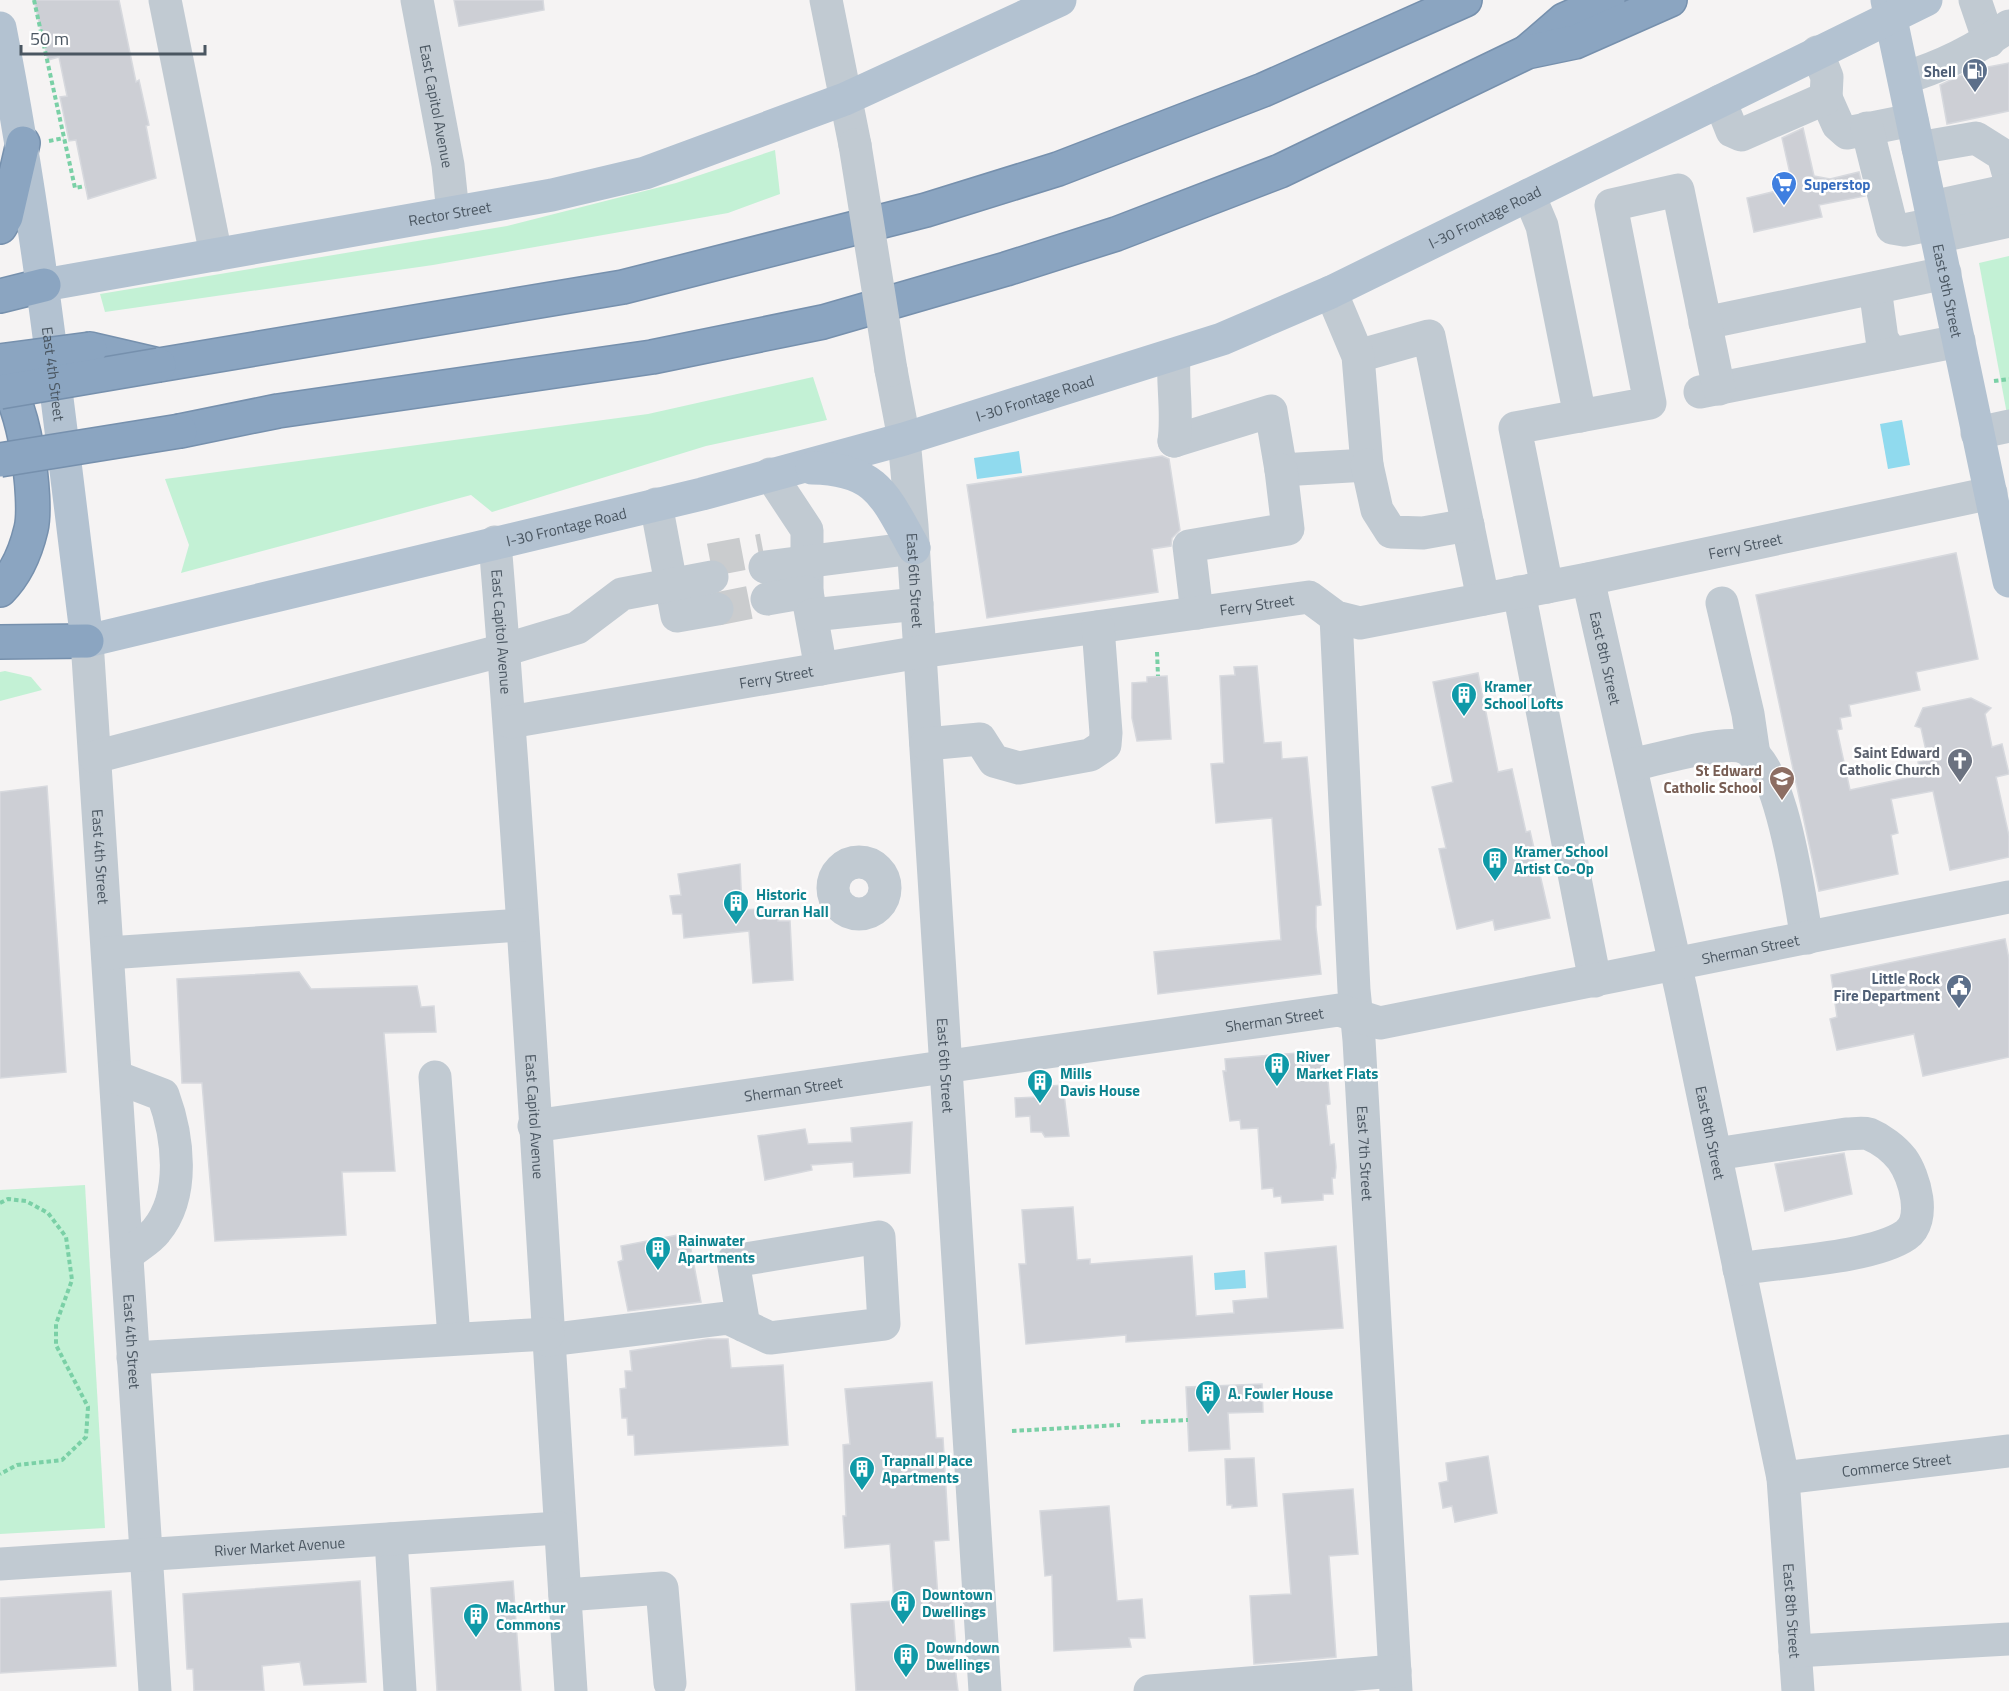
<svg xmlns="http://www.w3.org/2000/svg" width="2009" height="1691" viewBox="0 0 2009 1691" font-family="'Titillium Web',sans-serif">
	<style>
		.green { fill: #c3f1d5 }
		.water { fill: #90daee }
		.building { fill: #cdcfd5; stroke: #d7d9de; stroke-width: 1.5 }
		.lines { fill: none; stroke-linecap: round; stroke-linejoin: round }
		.minor-tunnel { stroke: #caccce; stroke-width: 33; stroke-dasharray: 33 16; stroke-linecap: butt }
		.highway-casing { stroke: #7690ad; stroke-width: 36 }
		.path { stroke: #7ad0a6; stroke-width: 4; stroke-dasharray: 4.5 3; stroke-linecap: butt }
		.minor { stroke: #c1cad2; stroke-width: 33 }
		.major { stroke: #b3c2d1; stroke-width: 33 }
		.highway { stroke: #8ba5c1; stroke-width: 33 }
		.highway-bridge-casing { stroke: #7690ad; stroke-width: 36; stroke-linecap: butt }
		.minor-bridge { stroke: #c1cad2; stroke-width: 33 }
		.highway-bridge { stroke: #8ba5c1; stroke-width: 33 }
		.labels { text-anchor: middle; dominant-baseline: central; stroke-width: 5; stroke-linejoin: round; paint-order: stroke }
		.service-label { font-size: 15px; font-weight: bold; fill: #4e5e75; stroke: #fff; text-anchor: end }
		.street-label { font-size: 15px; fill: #4a5661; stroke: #fff }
		.shop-label { font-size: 15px; font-weight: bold; fill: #366cbe; stroke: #fff; text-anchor: start }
		.culture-label { font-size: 15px; font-weight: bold; fill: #0d838f; stroke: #fff; text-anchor: start }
		.worship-label { font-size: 15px; font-weight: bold; fill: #5b616d; stroke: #fff; text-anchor: end }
		.education-label { font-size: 15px; font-weight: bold; fill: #785e54; stroke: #fff; text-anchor: end }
	</style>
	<rect width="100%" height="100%" fill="#f5f3f3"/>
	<!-- green -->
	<g class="green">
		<path d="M775,150L780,194L728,213L433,265L105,312L100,294L507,226L676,183Z"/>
		<path d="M2009,256V425L1979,263Z"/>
		<path d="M813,377L827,420L706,446L492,512L471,495L181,573L189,545L165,479L648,414Z"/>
		<path d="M5,671L31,677L42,690L0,701V672Z"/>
		<path d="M85,1185L105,1528L0,1534V1190Z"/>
	</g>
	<!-- water -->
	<g class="water">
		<path d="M1902,420L1910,465L1888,469L1880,424Z"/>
		<path d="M1019,451L1022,473L977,479L974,458Z"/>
		<path d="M1245,1270L1246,1288L1215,1290L1214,1273Z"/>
	</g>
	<!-- building -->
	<g class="building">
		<path d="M34,0H119L136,82L139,80L149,125L146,126L156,178L88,199L76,140L69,141L60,97L67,96L59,57L48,60Z"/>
		<path d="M454,0H543L544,10L459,26Z"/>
		<path d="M2009,63V111L1947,124L1940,85L1972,70Z"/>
		<path d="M1803,128L1814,176L1830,179L1859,172L1865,196L1819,205L1822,217L1754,232L1747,198L1793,187L1782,138Z"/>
		<path d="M1162,456L1169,459L1180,530L1172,538L1171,546L1152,549L1158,592L987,618L967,485Z"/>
		<path d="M1956,553L1978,659L1916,672L1920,690L1849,705L1851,716L1840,718L1842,729L1837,730L1850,790L1921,775L1918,762L1928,760L1921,728L1915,726L1923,708L1971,698L1991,708L1985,714L1992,747L2002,744L2009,774L1996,777L2009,836V857L1950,870L1933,791L1891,799L1898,833L1891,835L1898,874L1819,891L1756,595Z"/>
		<path d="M1257,666L1264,743L1281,742L1282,759L1307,757L1321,905L1316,906V927L1321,974L1158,994L1154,952L1281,940L1272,818L1216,823L1211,764L1224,763L1220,676L1235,675L1234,667Z"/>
		<path d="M1478,673L1498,772L1512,769L1526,832L1530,831L1550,918L1495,930L1493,920L1457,929L1439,849L1446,848L1432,787L1453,782L1433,682Z"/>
		<path d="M1167,676L1171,739L1137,741L1132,718V683L1147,682V677Z"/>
		<path d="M47,786L66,1072L0,1078V792Z"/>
		<path d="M740,864L742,910L779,908L778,921H790L793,980L753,983L749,931L684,938L682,914H673L670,896L681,895L678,874Z"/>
		<path d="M2005,939L2009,959V1057L1923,1076L1914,1034L1837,1050L1830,1019L1837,1017L1831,975Z"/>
		<path d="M299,972L311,989L417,986L421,1007L434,1006L436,1032L384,1033L395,1171L342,1172L346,1235L215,1241L202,1083H182L177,979Z"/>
		<path d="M1309,1052V1057L1323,1056L1324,1069L1327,1068L1330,1104L1326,1105L1330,1145L1334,1144L1336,1167L1335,1178H1332L1333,1194H1323V1200L1282,1203L1281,1196L1274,1197L1273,1188L1262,1189L1258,1128L1241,1129L1240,1120L1230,1121L1223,1071H1226L1225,1059Z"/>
		<path d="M1063,1085L1069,1136L1045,1137L1042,1132H1031L1030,1116L1016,1117L1015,1098L1037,1097L1036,1087Z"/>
		<path d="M912,1122L910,1173L854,1177L853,1162L811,1165L812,1170L765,1180L758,1136L805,1129L808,1144L852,1142L851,1128Z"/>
		<path d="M1844,1153L1852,1194L1785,1211L1775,1164Z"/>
		<path d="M1073,1207L1077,1260L1090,1259V1264L1192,1256L1196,1316L1234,1313L1233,1301L1268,1298L1265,1253L1336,1246L1343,1328L1126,1342V1335L1026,1344L1019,1264H1026L1022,1210Z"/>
		<path d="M678,1235L679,1241L689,1239L701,1302L628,1311L618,1262L623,1260L621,1246Z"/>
		<path d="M708,1339H728L731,1368L783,1365L788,1445L635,1455L634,1435H628L627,1418H622L620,1389L626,1388L625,1371H632L630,1351Z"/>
		<path d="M932,1382L936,1438H943L949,1540L934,1541L938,1598L952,1597L956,1649H953L958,1691H856L851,1604L894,1601L890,1544L845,1548L843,1516H846L843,1445L850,1444L845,1389Z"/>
		<path d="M1262,1384L1263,1412L1228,1413L1230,1449L1189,1451L1186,1387Z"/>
		<path d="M1488,1456L1497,1513L1455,1522L1452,1506L1443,1508L1439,1483L1448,1481L1446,1463Z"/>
		<path d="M1254,1458L1257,1506L1232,1508V1505H1227L1225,1459Z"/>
		<path d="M1353,1489L1358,1554L1329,1556L1336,1657L1254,1664L1250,1596L1291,1594L1283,1494Z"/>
		<path d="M1109,1506L1117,1601L1142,1599L1145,1638H1129L1131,1647L1054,1651L1052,1575L1045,1576L1040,1511Z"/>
		<path d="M360,1581L366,1682L304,1685L300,1662L262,1666L264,1691H194L193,1669H187L183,1594Z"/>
		<path d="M513,1581L521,1691H437L431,1588Z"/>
		<path d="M111,1591L116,1666L0,1673V1598Z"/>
	</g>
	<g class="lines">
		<!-- minor-tunnel -->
		<g class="minor-tunnel">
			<path d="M710,560L763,550"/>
			<path d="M717,609L767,599"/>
		</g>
		<defs>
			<g id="highway">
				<path d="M1528,51L1564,20L1608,0"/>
				<path d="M0,227L6,217L23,143"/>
				<path d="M0,296L44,285"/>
				<path d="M90,349L159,365L623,287L926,210L1058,169L1263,90L1465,0"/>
				<path d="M0,379C24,395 38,501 31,529C26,550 16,574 0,590"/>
				<path d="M180,431L278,411L652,357L823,322L1006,269L1116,234L1280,171L1527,52L1575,42L1670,0"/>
				<path d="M0,642L87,641"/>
			</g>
		</defs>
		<!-- highway casing -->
		<use href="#highway" class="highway-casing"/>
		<!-- path -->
		<g class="path">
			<path d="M34,0L75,188L85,186"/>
			<path d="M49,141L64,138"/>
			<path d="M1994,381L2009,379"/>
			<path d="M1157,652L1158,676"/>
			<path d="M0,1203L8,1199L26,1201L48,1213L66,1237L72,1280L56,1324V1345L88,1407L86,1437L62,1460L17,1465L0,1474"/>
			<path d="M1141,1422L1188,1420"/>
			<path d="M1012,1431L1120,1425"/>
		</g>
		<!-- minor -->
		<g class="minor">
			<path d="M165,0L216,255"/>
			<path id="s1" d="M417,0L448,165L453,213"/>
			<path d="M826,0L855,145"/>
			<path d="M1975,0L1989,41"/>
			<path d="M1904,78C1941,67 1977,49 2009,26"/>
			<path d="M1826,98L1838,125L1847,133L1912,120"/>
			<path d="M1720,101L1732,131L1741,135L1826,98L1827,77L1817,52"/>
			<path d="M1867,128L1892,228L1904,230L1934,224"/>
			<path d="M1918,148L1976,138L2003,155L2009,176"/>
			<path d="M1529,195L1542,226L1580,416"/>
			<path d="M1931,207L2009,190"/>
			<path d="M1937,237L2009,221"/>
			<path d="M1875,288L1882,339L1892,354"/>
			<path d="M1705,323L1945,273"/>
			<path d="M1358,356L1429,336L1483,599"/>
			<path id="s2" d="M891,370L904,439L912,526L985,1691"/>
			<path d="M1700,392L1959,341"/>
			<path d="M1977,433L2009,426"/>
			<path d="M1174,441L1271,411L1281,470L1367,465L1358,356L1331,292"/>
			<path d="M1174,441C1178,412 1172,385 1174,356"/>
			<path d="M1367,465L1377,510L1391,532L1423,533L1468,525"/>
			<path d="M770,474L807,530V592"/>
			<path d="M656,504L677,616L717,609"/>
			<path id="s3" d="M495,542C526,925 546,1308 571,1691"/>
			<path d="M765,567L914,548"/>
			<path id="s4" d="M1588,579L1681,990L1783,1478L1798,1691"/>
			<path d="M1547,587L1515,428L1650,403L1611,205L1678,190L1719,389"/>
			<path d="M1519,592L1595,981"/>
			<path d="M767,599L807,592L821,669"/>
			<path d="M1722,603L1748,714L1754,755"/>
			<path d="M1197,613L1189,546L1288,529L1281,470"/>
			<path d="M812,615L917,604"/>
			<path id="s5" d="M1336,617L1354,990L1359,1040L1396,1691"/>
			<path id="s6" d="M87,641L155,1691"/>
			<path id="s7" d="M510,722L920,652L1309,597L1336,617L1360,623L1588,579L1991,493"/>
			<path d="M926,744L980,739L994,761L1019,768L1090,755L1105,745L1106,733L1098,627"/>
			<path d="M95,757L504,650L577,628L622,594L712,577"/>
			<path d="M1631,765C1655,760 1716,742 1739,746C1783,754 1799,899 1807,938"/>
			<circle cx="859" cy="888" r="26"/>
			<path d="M108,953L522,925"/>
			<path d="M116,1077L163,1095C178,1136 186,1195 156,1231C149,1240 136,1247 127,1255"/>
			<path d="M435,1077L454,1338"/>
			<path id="s8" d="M534,1126L1339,1010L1380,1023L2009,897"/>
			<path d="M1716,1154L1846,1134C1853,1134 1862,1132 1869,1134C1881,1139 1894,1149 1902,1159C1915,1177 1927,1220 1906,1235C1873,1258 1781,1262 1739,1269"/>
			<path d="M548,1340L728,1318L770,1338L884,1324L879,1237L733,1261L744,1326"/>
			<path d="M133,1358L548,1334"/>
			<path id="s9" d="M1783,1478L2009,1451"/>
			<path d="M391,1539L400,1691"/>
			<path id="s10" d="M0,1564L559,1528"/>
			<path d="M565,1595L662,1588L670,1683"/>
			<path d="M1795,1651L2009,1639"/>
			<path d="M1150,1691L1395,1671"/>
		</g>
		<!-- major -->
		<g class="major">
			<path id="s11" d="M1887,0L2009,581"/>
			<path id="s12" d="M0,28C40,231 61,436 87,641L702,494L904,439L1222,339L1331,292L1926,0"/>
			<path id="s13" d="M44,285L552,195L645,173L845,99L1060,0"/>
			<path d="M812,468C877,469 885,496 914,548"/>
		</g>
		<!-- highway -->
		<use href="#highway" class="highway"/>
		<defs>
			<g id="highway-bridge">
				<path d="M0,361L90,349"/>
				<path d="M0,392L159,365"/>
				<path d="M0,460L180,431"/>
			</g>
		</defs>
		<!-- highway-bridge casing -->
		<use href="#highway-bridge" class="highway-bridge-casing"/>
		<!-- minor-bridge -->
		<path class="minor-bridge" d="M855,145L891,370"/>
		<!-- highway-bridge -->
		<use href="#highway-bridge" class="highway-bridge"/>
	</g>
	<!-- icons -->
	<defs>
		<symbol id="fuel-pin" viewBox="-11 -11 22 30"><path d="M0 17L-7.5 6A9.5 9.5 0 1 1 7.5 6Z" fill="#5c6f8a" stroke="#fff"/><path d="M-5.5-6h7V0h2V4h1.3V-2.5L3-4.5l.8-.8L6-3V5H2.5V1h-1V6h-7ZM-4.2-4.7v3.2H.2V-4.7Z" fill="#fff"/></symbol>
		<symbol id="supermarket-pin" viewBox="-11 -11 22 30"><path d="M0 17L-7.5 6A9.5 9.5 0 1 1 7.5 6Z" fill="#3f7fe0" stroke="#fff"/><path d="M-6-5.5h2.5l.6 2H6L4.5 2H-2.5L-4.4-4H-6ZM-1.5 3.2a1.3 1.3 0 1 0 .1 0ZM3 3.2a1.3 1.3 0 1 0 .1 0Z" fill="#fff"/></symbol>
		<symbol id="building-pin" viewBox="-11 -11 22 30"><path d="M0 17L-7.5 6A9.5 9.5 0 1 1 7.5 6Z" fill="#0f9aa8" stroke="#fff"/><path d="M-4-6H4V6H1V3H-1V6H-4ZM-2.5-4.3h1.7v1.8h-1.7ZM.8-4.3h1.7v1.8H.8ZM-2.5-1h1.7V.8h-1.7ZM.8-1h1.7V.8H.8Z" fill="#fff"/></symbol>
		<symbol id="church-pin" viewBox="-11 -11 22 30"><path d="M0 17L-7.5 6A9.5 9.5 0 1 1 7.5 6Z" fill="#6b7280" stroke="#fff"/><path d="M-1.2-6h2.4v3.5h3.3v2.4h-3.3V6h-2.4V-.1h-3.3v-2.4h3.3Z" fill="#fff"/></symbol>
		<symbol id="school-pin" viewBox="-11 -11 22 30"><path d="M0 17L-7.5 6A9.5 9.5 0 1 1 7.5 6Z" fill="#8d6e63" stroke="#fff"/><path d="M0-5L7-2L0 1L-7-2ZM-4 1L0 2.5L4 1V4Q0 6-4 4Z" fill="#fff"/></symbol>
		<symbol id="civic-pin" viewBox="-11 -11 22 30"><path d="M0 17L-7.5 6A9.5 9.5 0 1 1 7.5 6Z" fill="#5c6f8a" stroke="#fff"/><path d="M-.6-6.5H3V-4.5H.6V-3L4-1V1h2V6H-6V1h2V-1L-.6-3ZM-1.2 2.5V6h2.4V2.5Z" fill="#fff"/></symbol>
	</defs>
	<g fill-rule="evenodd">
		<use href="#fuel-pin" x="1960" y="56" width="30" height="40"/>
		<use href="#supermarket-pin" x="1769" y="169" width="30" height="40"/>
		<use href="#building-pin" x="1449" y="680" width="30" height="40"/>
		<use href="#church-pin" x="1945" y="746" width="30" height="40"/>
		<use href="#school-pin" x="1767" y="764" width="30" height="40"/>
		<use href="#building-pin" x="1480" y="845" width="30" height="40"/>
		<use href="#building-pin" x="721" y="888" width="30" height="40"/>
		<use href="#civic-pin" x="1944" y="972" width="30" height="40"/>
		<use href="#building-pin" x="1262" y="1050" width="30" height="40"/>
		<use href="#building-pin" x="1025" y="1067" width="30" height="40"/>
		<use href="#building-pin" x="643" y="1234" width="30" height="40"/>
		<use href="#building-pin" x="1193" y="1378" width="30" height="40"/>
		<use href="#building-pin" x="847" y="1454" width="30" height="40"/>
		<use href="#building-pin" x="888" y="1588" width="30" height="40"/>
		<use href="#building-pin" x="461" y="1601" width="30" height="40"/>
		<use href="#building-pin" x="891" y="1641" width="30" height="40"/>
	</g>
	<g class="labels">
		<!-- service labels -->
		<g class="service-label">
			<text x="1956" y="71">Shell</text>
			<text x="1940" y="978">Little Rock<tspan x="1940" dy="17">Fire Department</tspan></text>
		</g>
		<!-- street labels -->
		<g class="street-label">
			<text stroke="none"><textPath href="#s1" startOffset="108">East Capitol Avenue</textPath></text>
			<text stroke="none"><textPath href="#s13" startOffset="412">Rector Street</textPath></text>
			<text stroke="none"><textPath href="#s12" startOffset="2084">I-30 Frontage Road</textPath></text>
			<text stroke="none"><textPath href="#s11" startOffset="297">East 9th Street</textPath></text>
			<text stroke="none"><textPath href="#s12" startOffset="350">East 4th Street</textPath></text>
			<text stroke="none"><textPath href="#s12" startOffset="1598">I-30 Frontage Road</textPath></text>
			<text stroke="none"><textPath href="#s12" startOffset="1112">I-30 Frontage Road</textPath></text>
			<text stroke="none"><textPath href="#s7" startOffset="1260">Ferry Street</textPath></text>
			<text stroke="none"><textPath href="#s2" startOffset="212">East 6th Street</textPath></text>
			<text stroke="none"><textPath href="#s7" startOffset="756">Ferry Street</textPath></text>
			<text stroke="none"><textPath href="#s3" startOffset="90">East Capitol Avenue</textPath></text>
			<text stroke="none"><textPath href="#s4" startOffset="81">East 8th Street</textPath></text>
			<text stroke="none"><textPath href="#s7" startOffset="270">Ferry Street</textPath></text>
			<text stroke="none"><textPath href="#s6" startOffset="216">East 4th Street</textPath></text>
			<text stroke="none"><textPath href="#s8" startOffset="1234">Sherman Street</textPath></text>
			<text stroke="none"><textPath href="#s8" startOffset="748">Sherman Street</textPath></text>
			<text stroke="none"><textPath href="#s2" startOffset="698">East 6th Street</textPath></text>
			<text stroke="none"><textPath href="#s8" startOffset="262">Sherman Street</textPath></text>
			<text stroke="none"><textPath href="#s3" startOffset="576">East Capitol Avenue</textPath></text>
			<text stroke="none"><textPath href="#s4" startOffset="567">East 8th Street</textPath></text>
			<text stroke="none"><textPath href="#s5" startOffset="537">East 7th Street</textPath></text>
			<text stroke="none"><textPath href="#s6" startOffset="702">East 4th Street</textPath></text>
			<text stroke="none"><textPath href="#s9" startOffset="114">Commerce Street</textPath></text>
			<text stroke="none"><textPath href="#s10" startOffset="280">River Market Avenue</textPath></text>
			<text stroke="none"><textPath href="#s4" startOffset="1053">East 8th Street</textPath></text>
		</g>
		<!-- shop labels -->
		<g class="shop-label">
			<text x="1804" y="184">Superstop</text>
		</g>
		<!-- culture labels -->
		<g class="culture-label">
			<text x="1484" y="686">Kramer<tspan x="1484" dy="17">School Lofts</tspan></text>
			<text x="1514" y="851">Kramer School<tspan x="1514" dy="17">Artist Co-Op</tspan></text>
			<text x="756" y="894">Historic<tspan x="756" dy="17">Curran Hall</tspan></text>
			<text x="1296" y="1056">River<tspan x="1296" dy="17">Market Flats</tspan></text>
			<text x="1060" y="1073">Mills<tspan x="1060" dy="17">Davis House</tspan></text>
			<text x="678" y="1240">Rainwater<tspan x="678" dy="17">Apartments</tspan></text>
			<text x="1228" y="1393">A. Fowler House</text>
			<text x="882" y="1460">Trapnall Place<tspan x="882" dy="17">Apartments</tspan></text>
			<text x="922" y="1594">Downtown<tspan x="922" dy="17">Dwellings</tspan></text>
			<text x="496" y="1607">MacArthur<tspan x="496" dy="17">Commons</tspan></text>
			<text x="926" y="1647">Downdown<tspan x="926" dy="17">Dwellings</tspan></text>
		</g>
		<!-- worship labels -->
		<g class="worship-label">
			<text x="1940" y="752">Saint Edward<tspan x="1940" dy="17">Catholic Church</tspan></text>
		</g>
		<!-- education labels -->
		<g class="education-label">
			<text x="1762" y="770">St Edward<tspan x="1762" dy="17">Catholic School</tspan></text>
		</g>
	</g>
	<!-- scale -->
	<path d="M21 45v9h184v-9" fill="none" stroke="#4a5661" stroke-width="3"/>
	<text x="30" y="45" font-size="18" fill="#4a5661" stroke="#ffffff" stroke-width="4.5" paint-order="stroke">50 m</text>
</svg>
